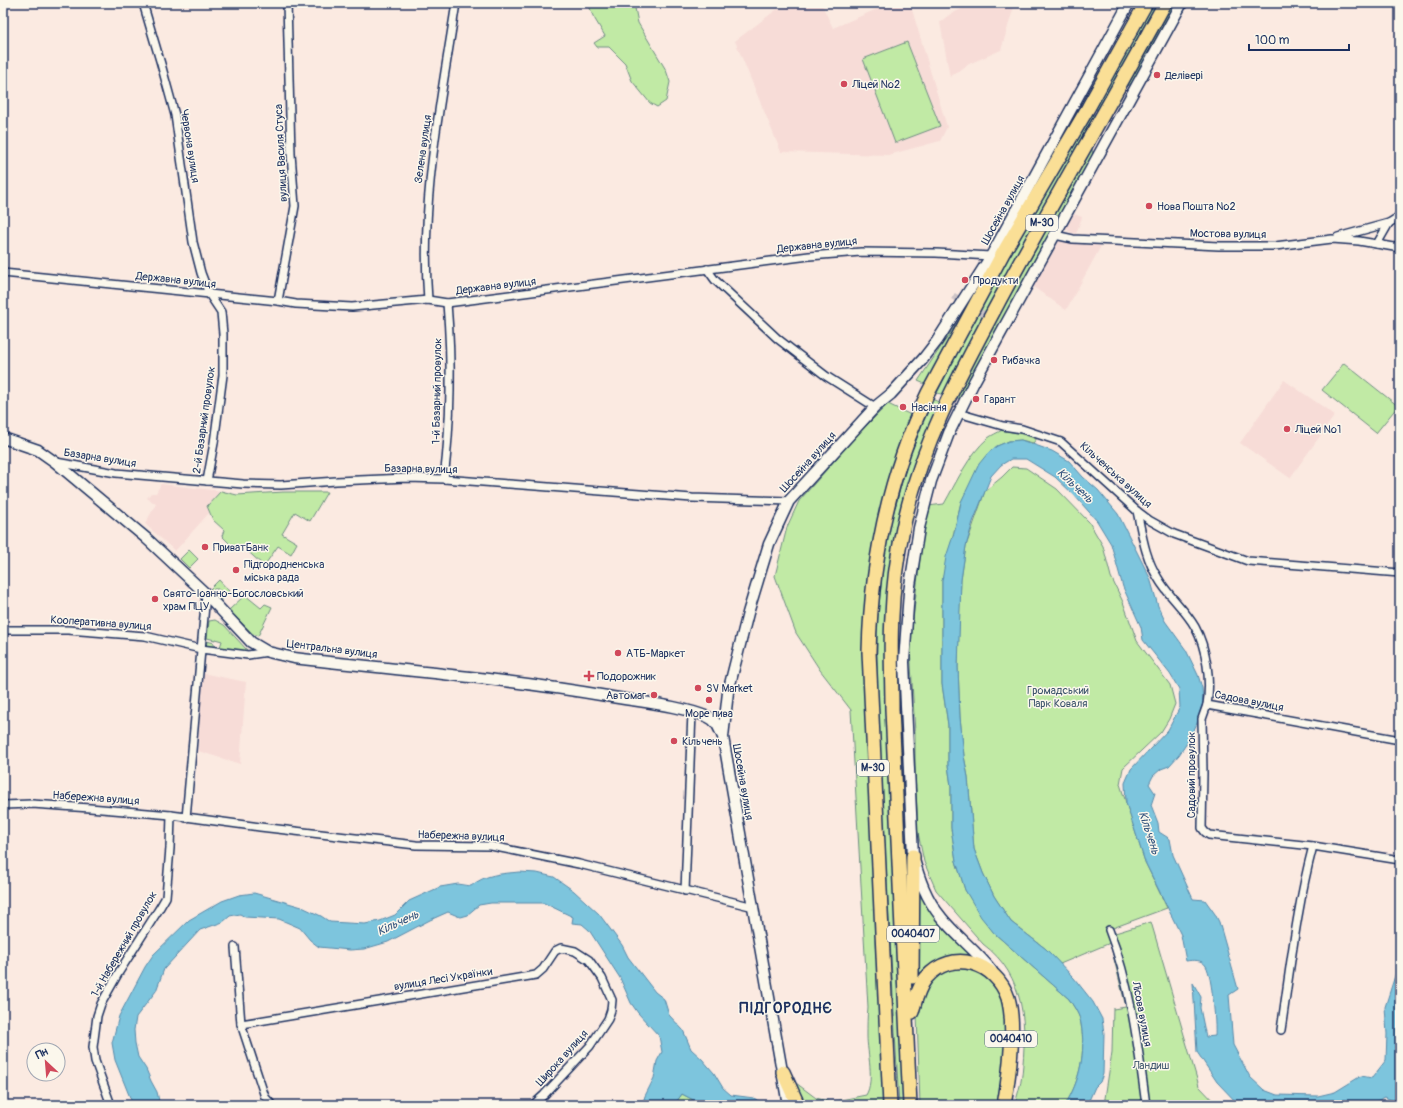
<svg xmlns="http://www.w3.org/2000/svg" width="1403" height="1108" viewBox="0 0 1403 1108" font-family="Pangolin,sans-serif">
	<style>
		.built { fill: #f7dcd7 }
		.green { fill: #c1eaa5; stroke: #6e8c82 }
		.water { fill: #7dc5dd; stroke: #5689aa }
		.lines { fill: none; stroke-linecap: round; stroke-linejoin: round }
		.street-tunnel { stroke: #cec5c7; stroke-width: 7; stroke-dasharray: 7 3.5; stroke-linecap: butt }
		.street-casing { stroke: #1b2f5e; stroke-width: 10 }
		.secondary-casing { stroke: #1b2f5e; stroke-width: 13 }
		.highway-casing { stroke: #1b2f5e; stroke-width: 16 }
		.street { stroke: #fbf7ec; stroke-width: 7 }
		.secondary { stroke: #fbf7ec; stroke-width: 10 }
		.highway { stroke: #fadf96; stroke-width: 13 }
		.poi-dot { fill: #d1495b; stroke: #fbf7ec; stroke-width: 1.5 }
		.labels { text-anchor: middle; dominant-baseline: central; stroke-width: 3; stroke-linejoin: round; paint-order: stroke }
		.shield { fill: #fbf7ec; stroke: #5e6b89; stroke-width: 1 }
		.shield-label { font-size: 10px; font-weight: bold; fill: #1b2f5e }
		.poi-label { font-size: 11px; fill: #1b2f5e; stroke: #fbf7ec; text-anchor: start }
		.street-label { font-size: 11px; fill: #1b2f5e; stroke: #fbf7ec }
		.park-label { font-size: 11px; fill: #3c546c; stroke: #fbf7ec }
		.water-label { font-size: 12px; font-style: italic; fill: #34547e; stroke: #fbf7ec }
		.district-label { font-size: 15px; font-weight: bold; letter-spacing: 1px; fill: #1b2f5e; stroke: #fbf7ec }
	</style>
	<rect width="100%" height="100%" fill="#fbeae1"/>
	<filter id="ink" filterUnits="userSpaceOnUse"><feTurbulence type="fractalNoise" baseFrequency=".025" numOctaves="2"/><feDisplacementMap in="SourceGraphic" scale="8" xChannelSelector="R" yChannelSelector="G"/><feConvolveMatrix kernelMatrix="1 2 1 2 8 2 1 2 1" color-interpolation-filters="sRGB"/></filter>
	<g filter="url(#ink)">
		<!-- built -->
		<g class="built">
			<path d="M801,3H821L833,28L891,3H910L947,127L940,141L888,155L781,152L735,41L776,10Z"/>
			<path d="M973,3H1015L1001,50L969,64L950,77L940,22L949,15Z"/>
			<path d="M1074,214L1082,217L1076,234L1070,232L1065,228Z"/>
			<path d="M1059,241L1101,246L1066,310L1032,286Z"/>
			<path d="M1284,380L1335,415L1290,478L1240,443Z"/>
			<path d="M161,484L221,491L207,506L209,513L175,551L145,524L156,504L147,498L151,493H156Z"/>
			<path d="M202,673L246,682L240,764L198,751Z"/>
		</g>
		<!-- green -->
		<g class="green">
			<path d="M588,3H634L638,23L666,70L670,82L666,101L657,107L650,103L632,81L625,63L609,47H597L594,43L605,36L593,16Z"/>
			<path d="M1150,3H1160L1100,112L1093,107Z"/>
			<path d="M1172,3H1178L1136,80L1125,88Z"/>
			<path d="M907,42L940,126L895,143L863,59Z"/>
			<path d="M1076,109L1082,111L927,385L918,381L967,308L1012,229Z"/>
			<path d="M1090,112L1098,116L945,395L937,393C983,297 1039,205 1090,112Z"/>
			<path d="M1092,149L1093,157L960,399L956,397L985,340Z"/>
			<path d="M1344,363L1398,406L1376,433L1322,390Z"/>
			<path d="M932,399L941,403L901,519L892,764L905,1105H899L880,755L877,687V625L883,566L890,525L909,457Z"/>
			<path d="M888,404L911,415L900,446L869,569L875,895L883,1105H808L794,1087L796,1083L816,1098L831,1102L866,1095C875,1080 867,1053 867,1036C867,1026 867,1017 868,1007L851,710L820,670L796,633L775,576L787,527L799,501L856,436Z"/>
			<path d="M1002,430L1038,437L1033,443L1021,440L1009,441L997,446L988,453L961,502L942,581V684L948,725V765L951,786V828L956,861L965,890L994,933L1069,999C1074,1007 1080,1015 1081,1024C1086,1052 1080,1081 1065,1105H1015C1017,1095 1021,1085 1022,1075C1027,1026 1026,976 983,944L936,890L924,862L917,828V809L915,775V733L910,647L922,539L928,506L944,504C956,483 969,454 988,438C992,435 997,433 1002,430Z"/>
			<path d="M1012,467L1026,468L1057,489L1089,522L1103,546L1111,577L1123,602L1137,641L1170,685L1175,704L1169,719L1161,732L1123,768L1120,784L1145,862L1167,908L1110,929L1112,934L1151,922L1199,1086L1217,1105H1104L1112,1052L1113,1009L1126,1007L1110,943L1060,964L1046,949L1011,922L994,896L983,873L974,849L968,777L964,756L960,717L958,667L959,621L961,580L966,546L985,491L1002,477Z"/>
			<path d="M221,491L237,495L283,492H327L310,521L295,512L282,534L297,543L291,554L278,546L264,566L241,545L236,550L222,536L224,530L213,520L207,506Z"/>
			<path d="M189,550L198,559L189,568L180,559Z"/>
			<path d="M219,580L229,591L221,600L219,597L221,593L218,589H214L212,591L210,589Z"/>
			<path d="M245,595L261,608L265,604L272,607L258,636L253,634L229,610Z"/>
			<path d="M215,620L224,625L247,650L248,654L206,648L207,641L214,643V645L220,647L222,641L215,639V640L207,638L209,621Z"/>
			<path d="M917,887L932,914L977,961L972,958L917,984Z"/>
			<path d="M960,966L989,976L1001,996L1007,1025L1000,1105H920L917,1014L919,997L936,974Z"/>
			<path d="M682,1094L703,1105H674Z"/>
		</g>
		<!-- water -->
		<g class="water">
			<path d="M1021,440L1052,451L1069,461L1083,477L1098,490L1118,514L1150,578L1158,606L1165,621L1186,650L1198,675L1202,688L1203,702L1197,723L1191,737L1179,755L1169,766L1161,769L1153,776L1149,784L1155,793L1151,805L1158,823L1159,832L1170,839L1173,855L1193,899L1205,900L1215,914L1219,922L1238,989L1229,995L1233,1045L1250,1077L1264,1090L1277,1095L1318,1096L1335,1092L1361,1076L1372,1078L1386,1060L1387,1034L1385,1007L1400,960V1079L1397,1086L1400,1092V1105H1395V1102L1385,1097L1369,1105H1239L1217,1082L1197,1052L1193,983L1201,997L1200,1008L1206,1037L1215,1036C1216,1023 1212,976 1206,966C1202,959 1193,960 1186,961L1181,935L1145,862L1126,803L1125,783L1131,769L1168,730L1180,707L1179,689L1170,674L1143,640L1141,627L1123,587L1111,544L1097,521L1074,495L1055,477L1026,459H1011L1001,465L991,476L973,522L966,546L961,580L958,667L960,717L964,756L968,777L974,849L983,873L994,896L1011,922L1046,949L1074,978L1093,1002L1102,1019L1104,1033L1103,1074L1100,1082L1095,1087L1087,1105H1065C1080,1081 1086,1052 1081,1024C1080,1015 1074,1007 1069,999L994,933L981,917L965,890L956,861L951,828V786L948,765V725L942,684V581L946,557L955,530L961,502L979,464L988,453L997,446L1009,441Z"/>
			<path d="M519,872L537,873L554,877L574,891L599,914L622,945L628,957L655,992L664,999L669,1015L683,1030L691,1049L702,1059L714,1073L723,1088L731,1095L754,1098L764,1105H703L682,1094L674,1105H642L645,1096L654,1078L657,1061L662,1052L659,1036L638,1013L631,1003L620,978L589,930L582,924L572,923L573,917L544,903H491L479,905L467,915L460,917L448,912L430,920L388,942L364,949L350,950L319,947L310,940L300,928L279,919L245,917L240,914L230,916L223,922L200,930L164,969L156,991L136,1017L134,1030L135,1043L138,1057L146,1069L151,1081L157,1092L160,1105H133L115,1060L112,1043L119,1016L145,967L153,955L189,920L222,901L239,895L254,893L302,907L321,916L330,922L365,924L380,921L395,915L409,901L440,887L458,884L471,886C486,874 500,874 519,872Z"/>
		</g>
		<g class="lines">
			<!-- street-tunnel -->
			<path class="street-tunnel" d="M953,296L1010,330"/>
			<defs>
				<g id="street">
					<path d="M143,3L161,64L175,115L193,242L201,273L209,294L221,312L223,334V375L214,443L207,481"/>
					<path d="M1055,235L1073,239L1219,246H1275L1332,239L1359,241L1400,248"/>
					<path d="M1338,237L1389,223L1400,216"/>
					<path d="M1377,244L1389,223"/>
					<path d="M707,269L715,280L778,339L826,376L875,407"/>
					<path d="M3,273L278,301L296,304L352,307L428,300L447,303L809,256L861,252L936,253L991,256"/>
					<path d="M428,300C420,200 441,101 456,3"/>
					<path d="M278,301L295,206L291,154L287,3"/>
					<path d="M958,413L1003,426L1022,429L1061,442L1137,511L1149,520L1174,534L1248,561L1400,573"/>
					<path d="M56,462L116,473L243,484L281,485L336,481L407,478L444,479L692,498L789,501"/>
					<path d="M444,479C451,421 452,362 447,303"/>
					<path d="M1137,511C1142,534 1145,558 1158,578C1168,596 1185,609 1195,627C1207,649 1211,681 1207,705L1400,740"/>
					<path d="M3,630H68L145,636L201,649L248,655L268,652"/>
					<path d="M1207,705L1202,719L1203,773L1202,828L1205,832L1209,835L1313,846L1400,860"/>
					<path d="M3,805L32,804L90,808L171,815L260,827L416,845L491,846L579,864L754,907"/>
					<path d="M186,818L206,594"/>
					<path d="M685,891L692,712"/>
					<path d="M1109,930C1131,986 1138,1046 1146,1105"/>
					<path d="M235,947L241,1024L265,1097L272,1105"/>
					<path d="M241,1024L536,975L543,969L555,951L561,948L575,951L589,960L602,978L612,1000L611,1010L608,1019L590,1046L544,1095L533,1105"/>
					<path d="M1281,1030C1290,969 1297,906 1313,846"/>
					<path d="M111,1105L95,1061L93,1047L97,1016L101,1004L119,972L159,909L166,897L170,848L171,815"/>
				</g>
				<g id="secondary">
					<path d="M3,438L38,450L55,462L146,538L206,594L251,642L268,652L294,658C398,670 503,678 607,696C639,702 678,705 708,717C716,720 719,728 722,735"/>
					<path d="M992,971C977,951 956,936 941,917C926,899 919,878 913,856L904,662L909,592L919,528L931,481L949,433L974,382L1182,3"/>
					<path d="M788,1105L723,737L728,692L748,613L769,544L789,501L875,407L891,394L923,359L937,341L991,256L1129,3"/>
				</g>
				<g id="highway">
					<path d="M912,977L913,856"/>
					<path d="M912,1012C915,1001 918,988 926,978C952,948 996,962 1008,998C1016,1026 1009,1076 1004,1105"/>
					<path d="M783,1072L798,1105"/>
					<path d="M890,1105L869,652C871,561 888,476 928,393L1003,253L1088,108L1146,3"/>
					<path d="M910,1105L892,709C892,678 890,647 892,616C893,586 897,557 903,528C921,442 964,366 1005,290C1057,194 1113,99 1165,3"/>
				</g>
			</defs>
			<!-- street casing -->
			<use href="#street" class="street-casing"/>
			<!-- secondary casing -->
			<use href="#secondary" class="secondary-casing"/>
			<!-- highway casing -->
			<use href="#highway" class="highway-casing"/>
			<!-- street -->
			<use href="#street" class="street"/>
			<!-- secondary -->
			<use href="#secondary" class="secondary"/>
			<!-- highway -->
			<use href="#highway" class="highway"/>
		</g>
	</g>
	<!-- markers -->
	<g class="poi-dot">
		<circle cx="1157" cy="75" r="4"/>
		<circle cx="844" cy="84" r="4"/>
		<circle cx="1149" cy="206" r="4"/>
		<circle cx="965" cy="280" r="4"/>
		<circle cx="994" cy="360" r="4"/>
		<circle cx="976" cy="399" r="4"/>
		<circle cx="903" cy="407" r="4"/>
		<circle cx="1287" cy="429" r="4"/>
		<circle cx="205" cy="547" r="4"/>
		<circle cx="236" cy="570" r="4"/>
		<circle cx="155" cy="599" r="4"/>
		<circle cx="618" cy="653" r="4"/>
		<path d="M587 670h4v4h4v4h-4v4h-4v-4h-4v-4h4z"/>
		<circle cx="698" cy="688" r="4"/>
		<circle cx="654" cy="695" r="4"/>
		<circle cx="709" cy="700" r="4"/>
		<circle cx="674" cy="741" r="4"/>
	</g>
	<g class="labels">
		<!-- shield labels -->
		<g class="shield">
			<rect x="1026" y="215" width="32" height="16" rx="3"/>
			<rect x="857" y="760" width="32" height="16" rx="3"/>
			<rect x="887" y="926" width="52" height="16" rx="3"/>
			<rect x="985" y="1031" width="52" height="16" rx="3"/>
		</g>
		<g class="shield-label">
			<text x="1042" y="223">М-30</text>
			<text x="873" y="768">М-30</text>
			<text x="913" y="934">О040407</text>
			<text x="1011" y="1039">О040410</text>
		</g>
		<!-- poi labels -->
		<g class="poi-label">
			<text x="1165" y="75">Делівері</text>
			<text x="852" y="84">Ліцей №2</text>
			<text x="1157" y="206">Нова Пошта №2</text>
			<text x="973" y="280">Продукти</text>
			<text x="1002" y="360">Рибачка</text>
			<text x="984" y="399">Гарант</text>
			<text x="911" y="407">Насіння</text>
			<text x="1295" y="429">Ліцей №1</text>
			<text x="213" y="547">ПриватБанк</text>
			<text x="244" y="564">Підгородненська<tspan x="244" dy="13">міська рада</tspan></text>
			<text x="163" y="593">Свято-Іоанно-Богословський<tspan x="163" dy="13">храм ПЦУ</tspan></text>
			<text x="626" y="653">АТБ-Маркет</text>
			<text x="597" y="676">Подорожник</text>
			<text x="706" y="688">SV Market</text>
			<text x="646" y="695" text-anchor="end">Автомаг</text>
			<text x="709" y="713" text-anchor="middle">Море пива</text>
			<text x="682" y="741">Кільчень</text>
		</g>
		<!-- street labels -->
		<g class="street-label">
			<text transform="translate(190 146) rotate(81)">Червона вулиця</text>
			<text transform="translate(423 149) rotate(-82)">Зелена вулиця</text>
			<text transform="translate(281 153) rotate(-93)">вулиця Василя Стуса</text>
			<text transform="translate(1003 210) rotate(-61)">Шосейна вулиця</text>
			<text transform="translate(1228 234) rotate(1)">Мостова вулиця</text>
			<text transform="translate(817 245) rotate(-6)">Державна вулиця</text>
			<text transform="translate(176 280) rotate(6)">Державна вулиця</text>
			<text transform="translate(496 286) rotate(-7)">Державна вулиця</text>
			<text transform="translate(437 391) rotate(-89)">1-й Базарний провулок</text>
			<text transform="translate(204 420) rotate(-82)">2-й Базарний провулок</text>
			<text transform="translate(100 458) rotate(9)">Базарна вулиця</text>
			<text transform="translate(808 462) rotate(-48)">Шосейна вулиця</text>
			<text transform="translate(421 469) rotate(1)">Базарна вулиця</text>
			<text transform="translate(1116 475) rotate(42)">Кільченська вулиця</text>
			<text transform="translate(101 623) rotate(4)">Кооперативна вулиця</text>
			<text transform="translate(332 649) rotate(7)">Центральна вулиця</text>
			<text transform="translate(1249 701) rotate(11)">Садова вулиця</text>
			<text transform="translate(1191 775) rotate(-90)">Садовий провулок</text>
			<text transform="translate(743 782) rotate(80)">Шосейна вулиця</text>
			<text transform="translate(96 798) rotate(4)">Набережна вулиця</text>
			<text transform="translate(461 836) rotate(2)">Набережна вулиця</text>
			<text transform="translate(124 944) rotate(-60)">1-й Набережний провулок</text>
			<text transform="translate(443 979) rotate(-9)">вулиця Лесі Українки</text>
			<text transform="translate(1142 1014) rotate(79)">Лісова вулиця</text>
			<text transform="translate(562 1058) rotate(-48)">Широка вулиця</text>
		</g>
		<!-- park labels -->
		<g class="park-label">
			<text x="1058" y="690">Громадський<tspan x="1058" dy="13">Парк Коваля</tspan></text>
			<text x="1151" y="1065">Ландиш</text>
		</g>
		<!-- water labels -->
		<g class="water-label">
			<text transform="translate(1075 486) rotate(43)">Кільчень</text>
			<text transform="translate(1149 833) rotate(72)">Кільчень</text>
			<text transform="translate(398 923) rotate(-25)">Кільчень</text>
		</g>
		<!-- district labels -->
		<g class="district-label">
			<text x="786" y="1008">ПІДГОРОДНЄ</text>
		</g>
	</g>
	<!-- margin -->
	<rect width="1403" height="1108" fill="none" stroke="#fbf7ec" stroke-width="16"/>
	<rect x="8" y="8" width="1387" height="1092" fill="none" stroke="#1b2f5e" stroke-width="1.5" filter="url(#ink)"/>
	<!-- north arrow -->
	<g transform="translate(46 1062) rotate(334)"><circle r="19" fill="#fbf7ec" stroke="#a1a7b3"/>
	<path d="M0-3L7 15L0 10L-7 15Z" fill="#d1495b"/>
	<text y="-6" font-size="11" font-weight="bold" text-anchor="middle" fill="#1b2f5e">Пн</text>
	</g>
	<!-- scale -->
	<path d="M1249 44v6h100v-6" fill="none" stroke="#1b2f5e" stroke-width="2"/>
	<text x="1255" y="44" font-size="12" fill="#1b2f5e" stroke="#fbf7ec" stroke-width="3" paint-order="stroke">100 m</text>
</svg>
